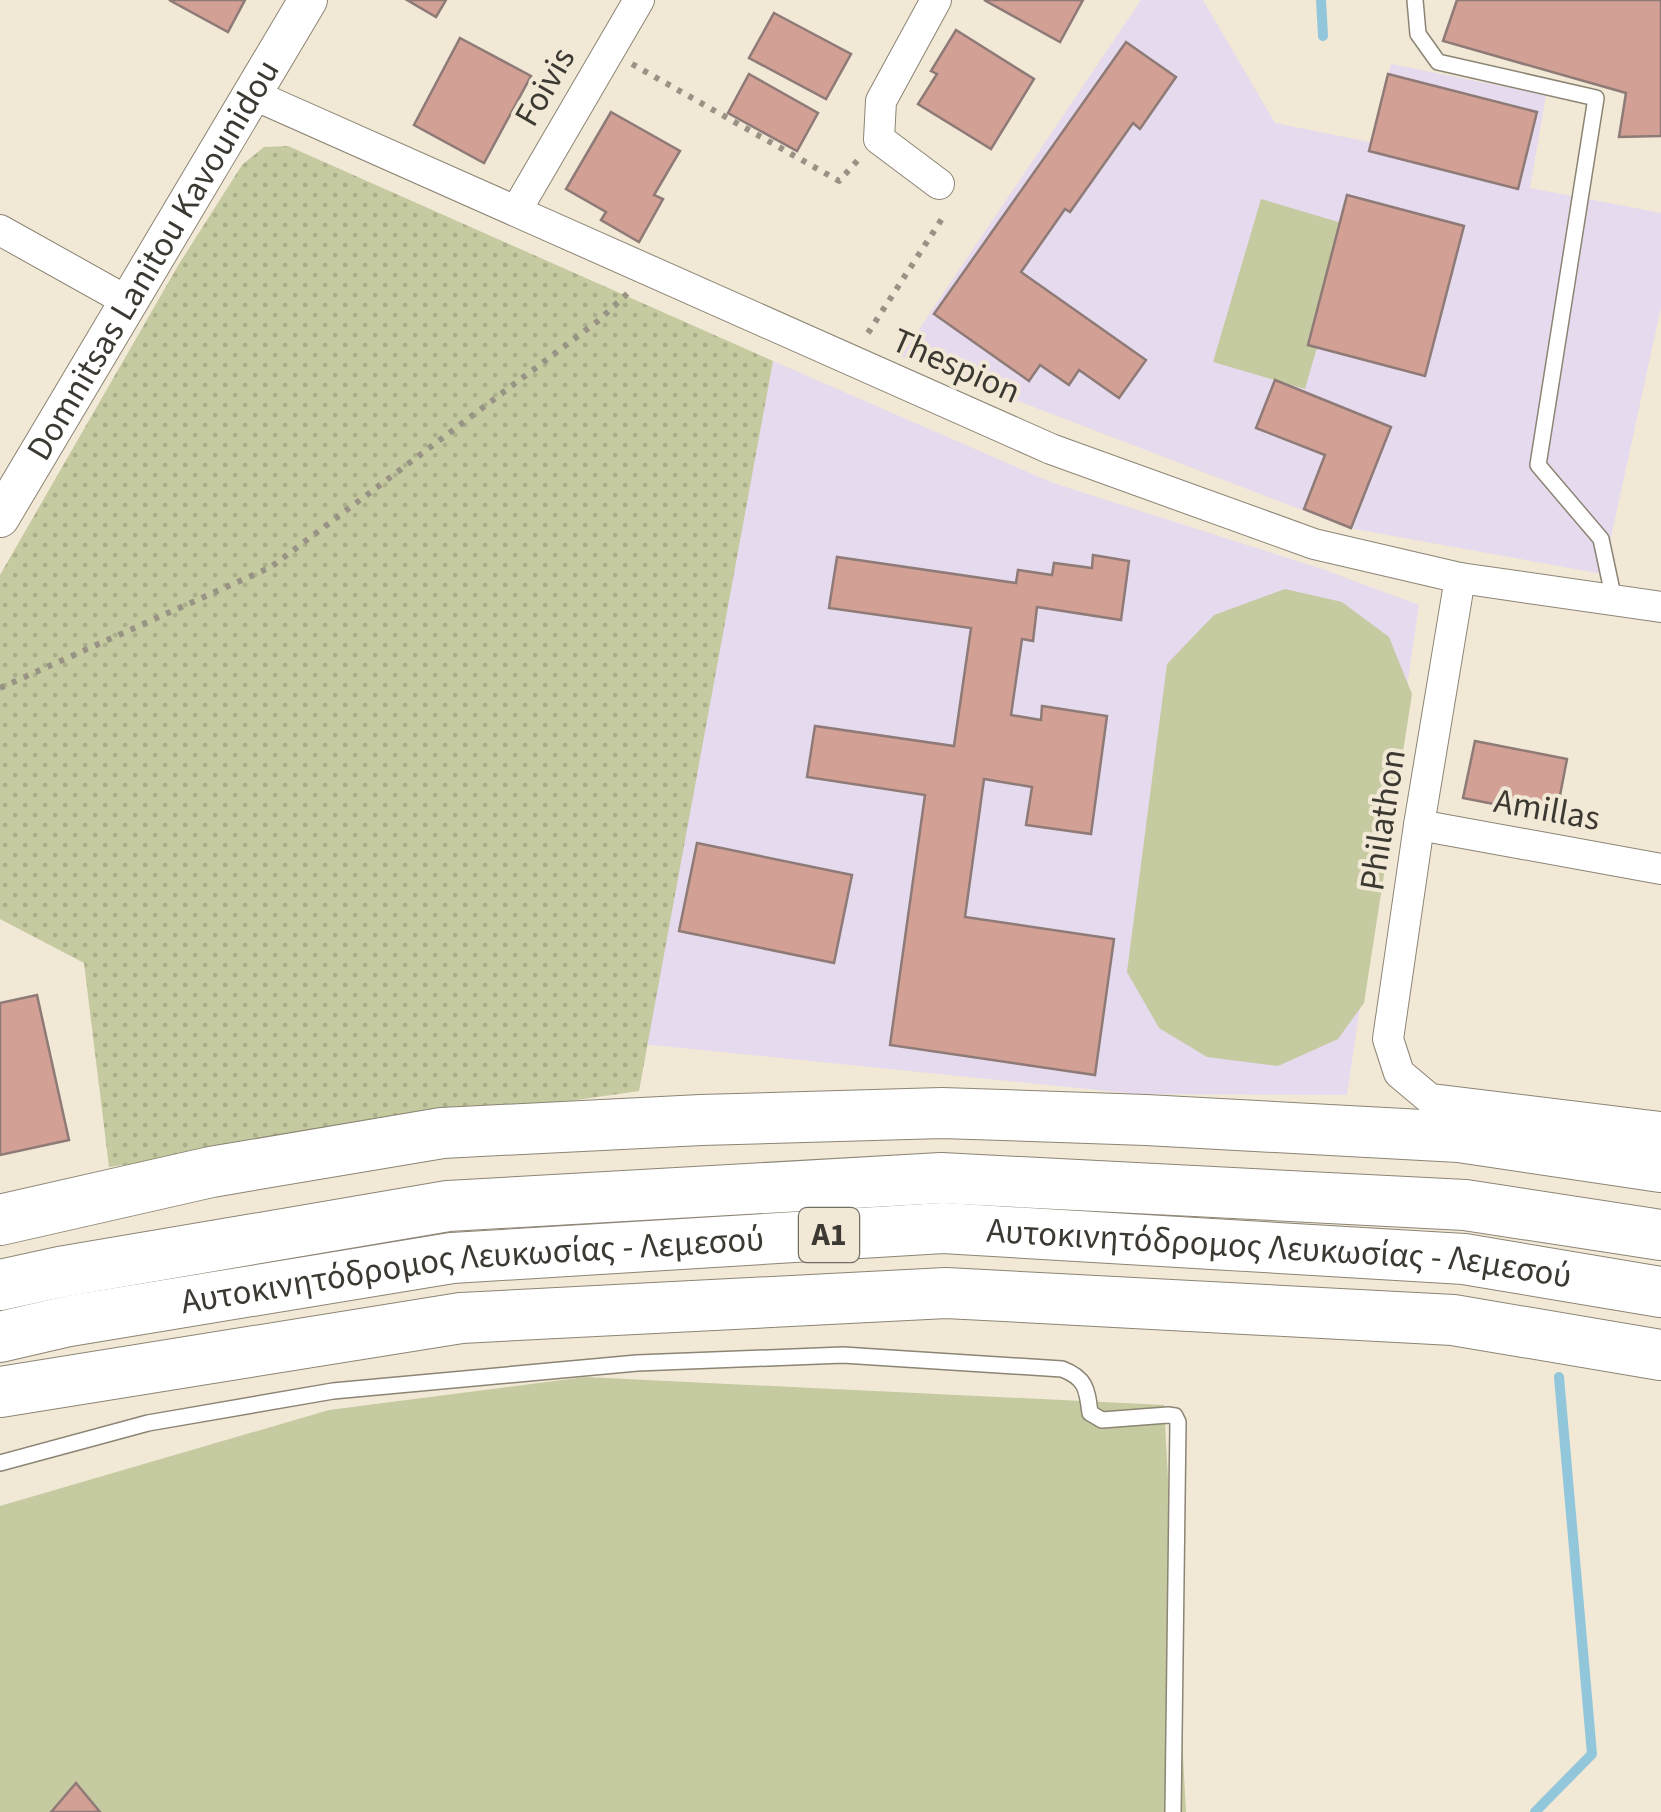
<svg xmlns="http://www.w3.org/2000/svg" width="1661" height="1812" viewBox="0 0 1661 1812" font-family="'Source Sans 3',sans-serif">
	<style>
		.education { fill: #e6daee }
		.park { fill: url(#park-dots) }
		.garden { fill: #c5caa0 }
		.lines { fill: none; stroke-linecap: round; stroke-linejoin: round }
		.stream { stroke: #92c7db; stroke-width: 10 }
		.building { fill: #d2a095; stroke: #8e7a76; stroke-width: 2.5 }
		.service-casing { stroke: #8c8474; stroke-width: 18 }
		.minor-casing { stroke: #8c8474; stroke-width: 32 }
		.tertiary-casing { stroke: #8c8474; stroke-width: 40 }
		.trunk-casing { stroke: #8c8474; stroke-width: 52 }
		.path { stroke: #999386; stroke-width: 6; stroke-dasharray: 5 8; stroke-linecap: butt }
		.service { stroke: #fff; stroke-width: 15 }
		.minor { stroke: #fff; stroke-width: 30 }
		.tertiary { stroke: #fff; stroke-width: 38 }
		.trunk { stroke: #fff; stroke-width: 50 }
		.labels { text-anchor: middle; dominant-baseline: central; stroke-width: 8; stroke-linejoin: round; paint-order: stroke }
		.shield { fill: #f1e8d6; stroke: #726e63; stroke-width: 2.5 }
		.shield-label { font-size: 32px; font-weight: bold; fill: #3c3932 }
		.street-label { font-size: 35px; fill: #3c3932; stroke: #f1e8d6 }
	</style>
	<defs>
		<pattern id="park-dots" width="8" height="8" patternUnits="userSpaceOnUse" patternTransform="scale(2.5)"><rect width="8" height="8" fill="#c5caa0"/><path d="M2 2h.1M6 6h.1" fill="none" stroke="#aaae8a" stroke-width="1.8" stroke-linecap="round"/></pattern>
	</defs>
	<rect width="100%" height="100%" fill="#f1e8d6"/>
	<!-- education -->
	<g class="education">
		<path d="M1141,0H1203L1275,123L1374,143L1391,64L1546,95L1530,188L1661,213V307L1603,574L1349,528L901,356Z"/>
		<path d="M773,361L1053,483L1322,569L1419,605L1347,1095L1138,1094L642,1044Z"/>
	</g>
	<!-- park -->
	<path class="park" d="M288,146L773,361L639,1091L109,1167L84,963L0,919V575L179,264L242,165L264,147Z"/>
	<!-- garden -->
	<g class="garden">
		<path d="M1261,199L1352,226L1305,389L1213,362Z"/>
		<path d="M1285,589L1342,602L1389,637L1412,694L1364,1003L1338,1039L1278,1066L1207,1057L1159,1028L1127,972L1167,664L1214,615Z"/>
		<path d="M585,1377L1164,1405L1186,1812H0V1506L329,1410Z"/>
	</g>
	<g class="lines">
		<!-- stream -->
		<g class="stream">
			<path d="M1321,0L1323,36"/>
			<path d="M1535,1812L1592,1754L1559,1377"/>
		</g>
	</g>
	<!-- building -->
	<g class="building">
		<path d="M169,0H245L228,32Z"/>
		<path d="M407,0H446L436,17Z"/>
		<path d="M984,0H1083L1060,42Z"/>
		<path d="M1457,0H1661V136L1619,137L1626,93L1443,41Z"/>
		<path d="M774,13L851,54L826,99L749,58Z"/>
		<path d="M956,30L1034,79L991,149L918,104L937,74L931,71Z"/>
		<path d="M460,38L531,76L484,163L414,125Z"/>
		<path d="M1126,42L1176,77L1140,129L1133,123L1070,212L1065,209L1021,272L1146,360L1119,398L1079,370L1069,385L1040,365L1029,381L934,314Z"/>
		<path d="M749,74L818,113L797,151L728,113Z"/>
		<path d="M1388,74L1537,112L1518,189L1369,151Z"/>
		<path d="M611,112L680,151L654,195L663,199L639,242L601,220L606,212L566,189Z"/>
		<path d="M1347,195L1464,226L1425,376L1308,345Z"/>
		<path d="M1275,380L1391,427L1351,528L1304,509L1325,455L1256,428Z"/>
		<path d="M1093,555L1129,561L1121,620L1037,607L1033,641L1022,639L1011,715L1041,720L1042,706L1107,716L1091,834L1026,825L1032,787L984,779L965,917L1114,939L1095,1075L890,1045L925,795L807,777L815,726L954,746L971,628L829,608L837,557L1016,583L1018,570L1052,575L1054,563L1092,568Z"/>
		<path d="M1475,741L1567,759L1556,816L1463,798Z"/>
		<path d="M697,843L852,875L834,963L679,931Z"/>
		<path d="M37,995L69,1140L0,1155V1003Z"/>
		<path d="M76,1783L100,1812H51L52,1811Z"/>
	</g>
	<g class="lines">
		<defs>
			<g id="service">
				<path d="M1415,0L1418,34L1438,62L1596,98L1538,465L1601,539L1614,600"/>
				<path d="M0,1463L148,1423L333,1391L637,1363L843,1355L1062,1369C1086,1378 1087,1389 1090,1413L1102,1420L1168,1415L1175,1416L1178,1422L1173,1812"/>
			</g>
			<g id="minor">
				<path d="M936,0L881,101L879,139L939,184"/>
				<path d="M252,94L1051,449L1314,544L1460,578L1661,607"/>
				<path d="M516,211L639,0"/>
				<path d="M0,230L127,301"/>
				<path d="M1460,578L1419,825L1388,1039L1399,1073L1430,1099L1661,1127"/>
				<path d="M1419,825L1661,869"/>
			</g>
			<g id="tertiary">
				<path id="s1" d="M0,518L308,0"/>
			</g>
			<g id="trunk">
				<path d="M0,1220L211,1172L442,1133L701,1120L942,1113L1146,1120L1459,1137L1661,1167"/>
				<path d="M0,1285L60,1272L448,1206L941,1178L1465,1205L1661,1235"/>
				<path id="s2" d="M0,1337L69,1321L452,1258L943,1228L1464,1259L1661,1292"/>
				<path d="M0,1392L461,1318L946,1293L1453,1320L1661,1355"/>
			</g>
		</defs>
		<!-- service casing -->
		<use href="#service" class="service-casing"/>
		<!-- minor casing -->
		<use href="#minor" class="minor-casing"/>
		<!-- tertiary casing -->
		<use href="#tertiary" class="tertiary-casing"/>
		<!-- trunk casing -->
		<use href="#trunk" class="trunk-casing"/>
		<!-- path -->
		<g class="path">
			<path d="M632,64L839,181L859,159"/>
			<path d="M868,333L945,214"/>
			<path d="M0,688L271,567L598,321L629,292"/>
		</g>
		<!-- service -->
		<use href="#service" class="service"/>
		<!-- minor -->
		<use href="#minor" class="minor"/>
		<!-- tertiary -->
		<use href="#tertiary" class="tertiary"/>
		<!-- trunk -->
		<use href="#trunk" class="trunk"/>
	</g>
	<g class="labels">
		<!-- shield labels -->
		<rect class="shield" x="799" y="1208" width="60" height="54" rx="8"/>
		<g class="shield-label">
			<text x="829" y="1235">A1</text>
		</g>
		<!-- street labels -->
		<g class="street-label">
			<text transform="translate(545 87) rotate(-60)">Foivis</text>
			<text stroke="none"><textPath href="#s1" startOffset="300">Domnitsas Lanitou Kavounidou</textPath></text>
			<text transform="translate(956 366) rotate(24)">Thespion</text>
			<text transform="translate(1547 810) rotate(10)">Amillas</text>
			<text transform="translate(1383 820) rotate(-81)">Philathon</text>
			<text stroke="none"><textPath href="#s2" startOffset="1288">Αυτοκινητόδρομος Λευκωσίας - Λεμεσού</textPath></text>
			<text stroke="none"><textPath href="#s2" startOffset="478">Αυτοκινητόδρομος Λευκωσίας - Λεμεσού</textPath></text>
		</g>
	</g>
</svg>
